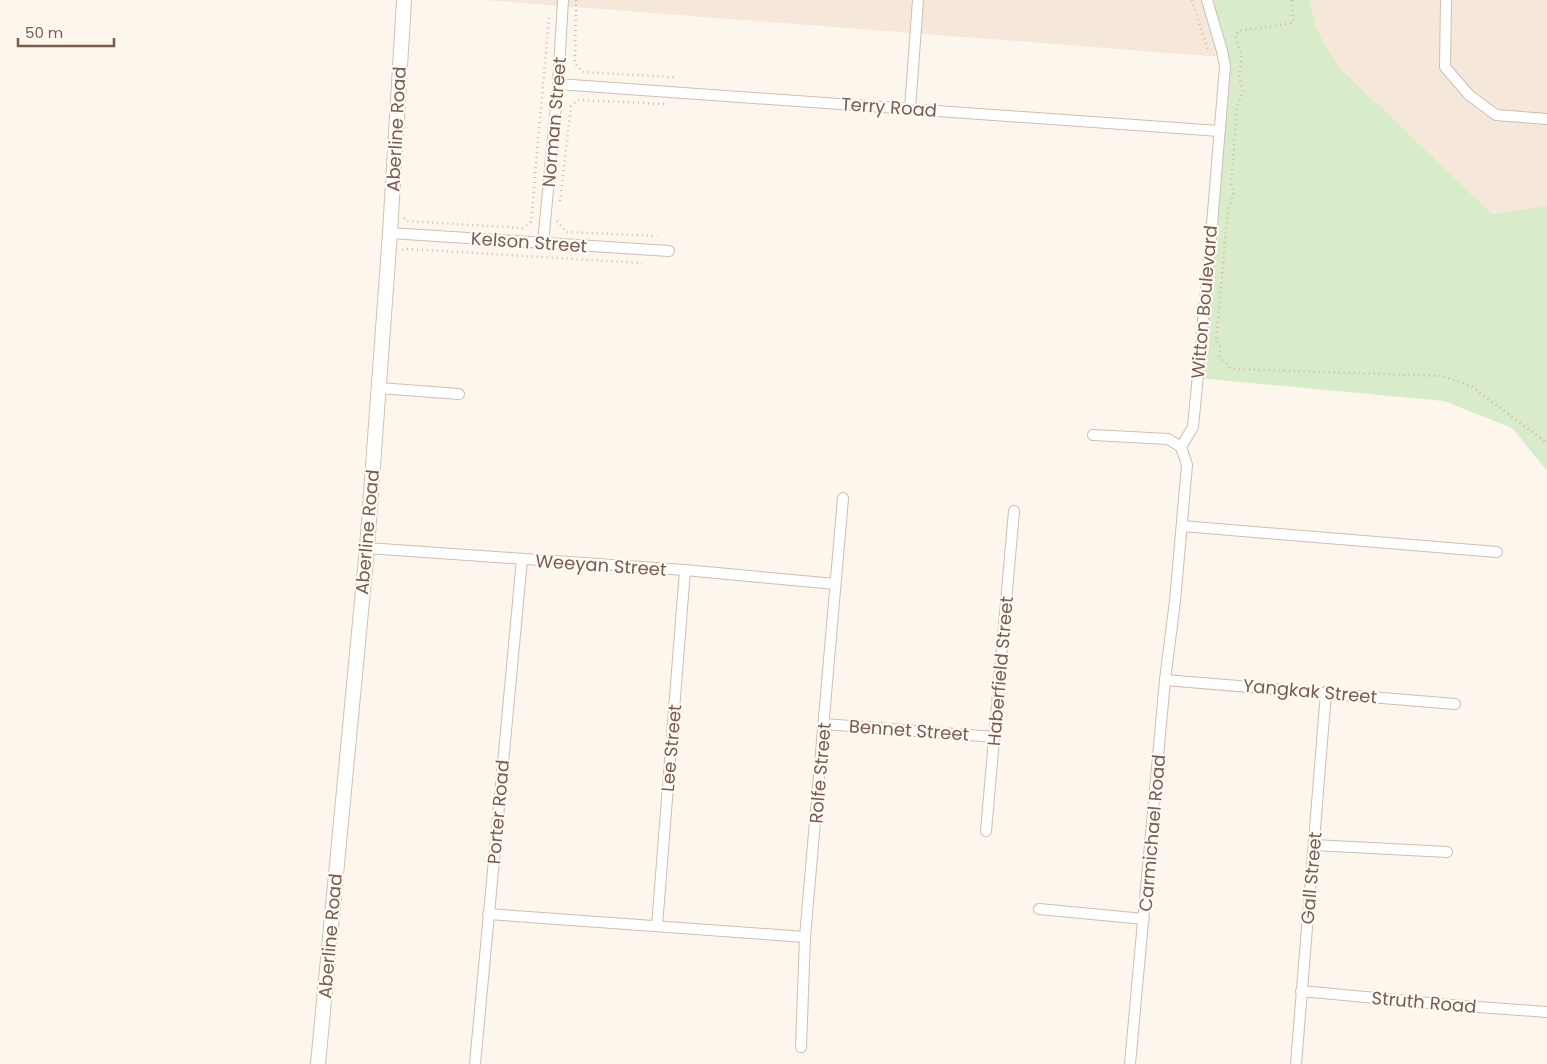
<svg xmlns="http://www.w3.org/2000/svg" width="1547" height="1064" viewBox="0 0 1547 1064" font-family="Poppins,sans-serif">
	<style>
		.residential { fill: #f5e8da }
		.green { fill: #d8ecc9 }
		.lines { fill: none; stroke-linecap: round; stroke-linejoin: round }
		.street-casing { stroke: #d1beb0; stroke-width: 12 }
		.secondary-casing { stroke: #d6c0b0; stroke-width: 16 }
		.path { stroke: #d9b8a5; stroke-width: 2.5; stroke-dasharray: 1 4; stroke-linecap: butt }
		.street { stroke: #fff; stroke-width: 10 }
		.secondary { stroke: #fff; stroke-width: 14 }
		.labels { text-anchor: middle; dominant-baseline: central; stroke-width: 4.5; stroke-linejoin: round; paint-order: stroke }
		.street-label { font-size: 18px; fill: #7a5c4d; stroke: #fffaf3 }
	</style>
	<rect width="100%" height="100%" fill="#fdf6ec"/>
	<!-- residential -->
	<path class="residential" d="M484,0H1547V206L1492,214L1338,66Z"/>
	<!-- green -->
	<path class="green" d="M1210,0H1309L1316,29L1338,66L1492,214L1547,206V471L1512,428L1444,401L1197,378L1224,58Z"/>
	<g class="lines">
		<defs>
			<g id="street">
				<path d="M1446,0L1445,67L1469,95L1496,115L1547,119"/>
				<path d="M558,84L1219,131"/>
				<path d="M910,109L918,0"/>
				<path d="M390,233L669,251"/>
				<path d="M543,243L558,84L563,0"/>
				<path d="M379,388L459,394"/>
				<path d="M1093,435L1168,439L1181,447"/>
				<path d="M1182,526L1497,552"/>
				<path d="M367,548L685,570L835,584"/>
				<path d="M1165,680L1455,704"/>
				<path d="M824,724L995,737"/>
				<path d="M986,831L1014,511"/>
				<path d="M1314,845L1447,852"/>
				<path d="M1039,909L1144,919"/>
				<path d="M488,914L805,937"/>
				<path d="M657,926L685,570"/>
				<path d="M1301,991L1451,1005L1547,1012"/>
				<path d="M801,1047L805,937L843,498"/>
				<path d="M475,1064L522,559"/>
				<path d="M1130,1064L1165,680L1175,601L1187,465L1181,447L1193,427L1211,237L1225,66L1222,51L1207,0"/>
				<path d="M1296,1064L1326,692"/>
			</g>
			<path id="secondary" d="M318,1064L367,548L390,233L404,0"/>
		</defs>
		<!-- street casing -->
		<use href="#street" class="street-casing"/>
		<!-- secondary casing -->
		<use href="#secondary" class="secondary-casing"/>
		<!-- path -->
		<g class="path">
			<path d="M576,0L575,63L582,72L674,77"/>
			<path d="M1192,0L1208,50"/>
			<path d="M1292,0L1293,23L1238,31L1236,37L1238,45L1242,55L1239,78L1243,91L1237,107L1231,185L1234,192L1228,210L1216,340L1220,347V356L1231,369L1442,376L1471,386L1547,443"/>
			<path d="M560,201L571,106L578,100L667,104"/>
			<path d="M404,218L406,221L523,228L531,222L549,16"/>
			<path d="M557,221L566,232L657,236"/>
			<path d="M402,250L407,249L642,263"/>
		</g>
		<!-- street -->
		<use href="#street" class="street"/>
		<!-- secondary -->
		<use href="#secondary" class="secondary"/>
	</g>
	<g class="labels">
		<!-- street labels -->
		<g class="street-label">
			<text transform="translate(889 107) rotate(4)">Terry Road</text>
			<text transform="translate(554 122) rotate(-85)">Norman Street</text>
			<text transform="translate(396 129) rotate(-87)">Aberline Road</text>
			<text transform="translate(529 242) rotate(4)">Kelson Street</text>
			<text transform="translate(1204 302) rotate(-85)">Witton Boulevard</text>
			<text transform="translate(367 532) rotate(-85)">Aberline Road</text>
			<text transform="translate(601 565) rotate(4)">Weeyan Street</text>
			<text transform="translate(1000 671) rotate(-85)">Haberfield Street</text>
			<text transform="translate(1310 691) rotate(5)">Yangkak Street</text>
			<text transform="translate(909 730) rotate(4)">Bennet Street</text>
			<text transform="translate(671 748) rotate(-85)">Lee Street</text>
			<text transform="translate(820 773) rotate(-85)">Rolfe Street</text>
			<text transform="translate(498 812) rotate(-85)">Porter Road</text>
			<text transform="translate(1152 833) rotate(-85)">Carmichael Road</text>
			<text transform="translate(1311 878) rotate(-85)">Gall Street</text>
			<text transform="translate(330 936) rotate(-85)">Aberline Road</text>
			<text transform="translate(1424 1002) rotate(5)">Struth Road</text>
		</g>
	</g>
	<!-- scale -->
	<path d="M18 38v8h96v-8" fill="none" stroke="#7a5c4d" stroke-width="2.5"/>
	<text x="25" y="38" font-size="15" fill="#7a5c4d" stroke="#fffaf3" stroke-width="4" paint-order="stroke">50 m</text>
</svg>
